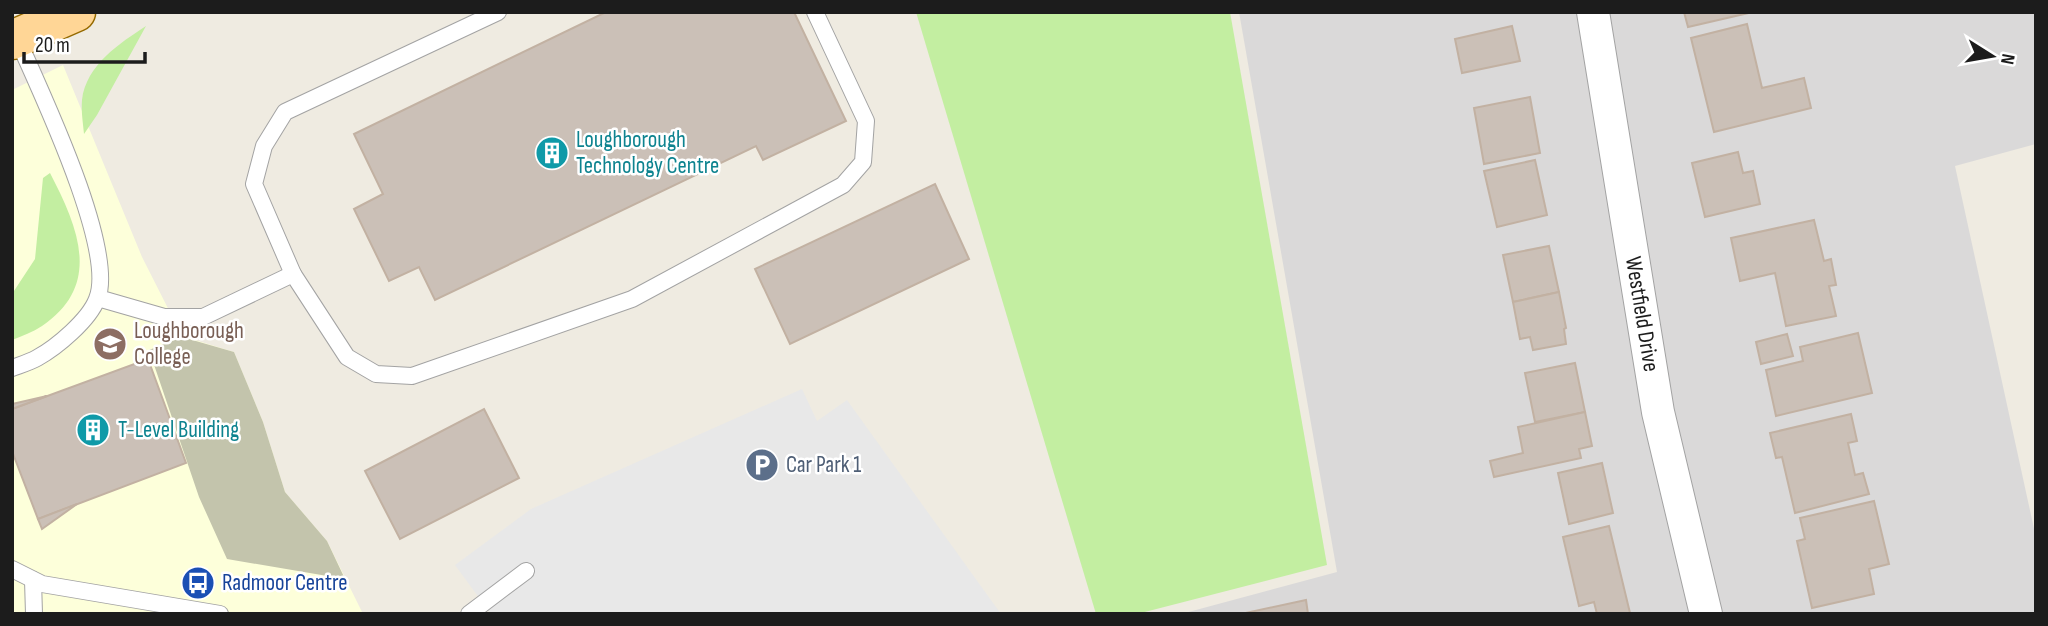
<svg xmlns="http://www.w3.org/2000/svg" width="2048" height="626" viewBox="0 0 2048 626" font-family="'Sofia Sans Condensed',sans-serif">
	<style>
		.residential { fill: #dad9d9 }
		.education { fill: #fdffda }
		.construction { fill: #c3c4ac }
		.grass { fill: #c3eea1 }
		.parking { fill: #e8e8e8 }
		.building { fill: #cbc0b7; stroke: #c2b1a2; stroke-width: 2 }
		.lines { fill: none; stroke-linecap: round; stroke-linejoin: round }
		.service-casing { stroke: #a3a3a3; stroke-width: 18 }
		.minor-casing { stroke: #a3a3a3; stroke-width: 34 }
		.primary-casing { stroke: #956a00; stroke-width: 41 }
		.service { stroke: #fff; stroke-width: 16 }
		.minor { stroke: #fff; stroke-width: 32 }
		.primary { stroke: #ffd696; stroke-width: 38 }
		.labels { text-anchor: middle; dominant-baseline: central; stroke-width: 5; stroke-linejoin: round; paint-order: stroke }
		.culture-label { font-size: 23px; fill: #0d838f; stroke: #fff; text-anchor: start }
		.street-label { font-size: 23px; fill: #1c1c1c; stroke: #fff }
		.education-label { font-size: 23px; fill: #785e54; stroke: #fff; text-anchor: start }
		.service-label { font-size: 23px; fill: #4e5e75; stroke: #fff; text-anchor: start }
		.transit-label { font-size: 23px; fill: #164399; stroke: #fff; text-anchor: start }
	</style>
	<rect width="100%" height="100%" fill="#efebe1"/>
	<!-- residential -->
	<path class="residential" d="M1239,12H2036V144L1955,166L2036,538V614H1181L1337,572Z"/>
	<!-- education -->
	<path class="education" d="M63,65L142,257L182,336L234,352L263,422L285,492L327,541L363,614H12V90Z"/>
	<!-- construction -->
	<path class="construction" d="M182,337L234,352L263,422L285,492L327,541L345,579L227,559L199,497L149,350Z"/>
	<!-- grass -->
	<g class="grass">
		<path d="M916,12H1230L1327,565L1137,614H1096Z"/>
		<path d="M146,26L97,115L84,134C83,123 81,111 82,100C86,65 120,43 146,26Z"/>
		<path d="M50,173C78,227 103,285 42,326C33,332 22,336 12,340V294L35,259L43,178Z"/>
	</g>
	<!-- parking -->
	<path class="parking" d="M802,389L817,421L847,400L1001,614H491L455,565L531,509Z"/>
	<!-- building -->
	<g class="building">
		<path d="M606,12H794L846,121L763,160L756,146L435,300L419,267L389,281L354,209L383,194L354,134Z"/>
		<path d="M1684,12H1753L1688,27Z"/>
		<path d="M1747,24L1762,88L1804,78L1811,108L1714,132L1691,38Z"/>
		<path d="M1512,26L1520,61L1462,73L1455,39Z"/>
		<path d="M1530,97L1540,153L1484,164L1474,108Z"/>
		<path d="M1738,152L1743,173L1753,171L1760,204L1705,217L1692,163Z"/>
		<path d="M1535,160L1547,215L1497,227L1484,171Z"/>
		<path d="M935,184L969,259L790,344L755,269Z"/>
		<path d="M1814,220L1824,261L1831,259L1836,285L1829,286L1836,316L1786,326L1775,273L1740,281L1731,238Z"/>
		<path d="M1549,246L1559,292L1513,302L1503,255Z"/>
		<path d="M1559,292L1566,328L1564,329L1566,344L1533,350L1530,337L1520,339L1513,302Z"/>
		<path d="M1858,333L1872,393L1776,416L1766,370L1803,361L1800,347Z"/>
		<path d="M1787,334L1793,356L1761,364L1756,342Z"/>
		<path d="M148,359L186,463L38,519L12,451V409Z"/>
		<path d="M1575,363L1585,412L1535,422L1525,373Z"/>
		<path d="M47,396L12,409V404Z"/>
		<path d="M484,409L519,478L400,539L365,471Z"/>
		<path d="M1585,412L1592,446L1579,449L1581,458L1494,477L1490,461L1523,453L1518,427Z"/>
		<path d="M1851,414L1857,441L1848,443L1855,475L1863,473L1869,494L1795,513L1782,457L1776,458L1770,433Z"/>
		<path d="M1602,463L1613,513L1569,524L1558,473Z"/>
		<path d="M1874,501L1889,564L1869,569L1874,594L1812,608L1797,541L1805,539L1800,518Z"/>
		<path d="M77,504L42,529L38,519Z"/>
		<path d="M1609,526L1630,613L1628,614H1597L1594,602L1579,606L1563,537Z"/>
		<path d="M1306,600L1308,614H1241Z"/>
	</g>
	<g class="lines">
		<defs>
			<g id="service">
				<path d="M293,274L254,184L264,146L285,112L498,12"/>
				<path d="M98,298L164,317H203L293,274L347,357L376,374L412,376L632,299L843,185L863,162L866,121L815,12"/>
				<path d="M12,368C20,365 30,362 37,358C57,347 89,320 97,299C117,250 39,88 17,38"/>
				<path d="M12,569L42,584L220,614"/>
				<path d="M33,580L34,614"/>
				<path d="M469,614L526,571"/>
			</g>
			<g id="minor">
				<path id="s1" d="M1593,12L1658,412L1706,614"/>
			</g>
			<path id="primary" d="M12,40L76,12"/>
		</defs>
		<!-- service casing -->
		<use href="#service" class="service-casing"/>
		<!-- minor casing -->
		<use href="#minor" class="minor-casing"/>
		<!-- primary casing -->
		<use href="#primary" class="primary-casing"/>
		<!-- service -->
		<use href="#service" class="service"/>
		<!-- minor -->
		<use href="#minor" class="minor"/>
		<!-- primary -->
		<use href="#primary" class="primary"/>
	</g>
	<!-- icons -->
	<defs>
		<symbol id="building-disc" viewBox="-11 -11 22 22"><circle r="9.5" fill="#0f9aa8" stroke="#fff"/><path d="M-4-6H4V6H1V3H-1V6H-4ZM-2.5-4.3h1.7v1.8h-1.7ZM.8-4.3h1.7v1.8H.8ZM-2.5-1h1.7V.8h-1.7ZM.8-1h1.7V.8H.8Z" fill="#fff"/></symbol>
		<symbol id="university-disc" viewBox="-11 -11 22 22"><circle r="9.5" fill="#8d6e63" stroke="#fff"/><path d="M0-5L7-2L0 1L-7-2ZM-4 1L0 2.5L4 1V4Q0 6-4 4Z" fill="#fff"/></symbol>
		<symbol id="parking-disc" viewBox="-11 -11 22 22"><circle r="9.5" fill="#5c6f8a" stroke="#fff"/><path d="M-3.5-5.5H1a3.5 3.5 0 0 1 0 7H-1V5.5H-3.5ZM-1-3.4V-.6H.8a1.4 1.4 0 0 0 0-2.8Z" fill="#fff"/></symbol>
		<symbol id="bus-disc" viewBox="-11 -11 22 22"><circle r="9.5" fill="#1a4fb4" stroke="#fff"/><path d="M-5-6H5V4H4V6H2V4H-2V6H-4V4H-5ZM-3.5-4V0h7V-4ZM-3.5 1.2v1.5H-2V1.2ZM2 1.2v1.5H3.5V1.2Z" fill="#fff"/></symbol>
	</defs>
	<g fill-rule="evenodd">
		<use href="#building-disc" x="533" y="134" width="38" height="38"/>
		<use href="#university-disc" x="91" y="325" width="38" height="38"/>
		<use href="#building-disc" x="74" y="411" width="38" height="38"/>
		<use href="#parking-disc" x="743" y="446" width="38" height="38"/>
		<use href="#bus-disc" x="179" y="564" width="38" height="38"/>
	</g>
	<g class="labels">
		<!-- culture labels -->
		<g class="culture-label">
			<text x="576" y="140">Loughborough<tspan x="576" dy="26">Technology Centre</tspan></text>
			<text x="118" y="430">T-Level Building</text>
		</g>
		<!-- street labels -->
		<g class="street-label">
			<text stroke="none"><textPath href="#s1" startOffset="306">Westfield Drive</textPath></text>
		</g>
		<!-- education labels -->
		<g class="education-label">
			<text x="134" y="331">Loughborough<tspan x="134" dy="26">College</tspan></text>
		</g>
		<!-- service labels -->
		<g class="service-label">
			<text x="786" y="465">Car Park 1</text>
		</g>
		<!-- transit labels -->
		<g class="transit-label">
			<text x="222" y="583">Radmoor Centre</text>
		</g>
	</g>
	<!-- border -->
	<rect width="2048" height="626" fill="none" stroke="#1c1c1c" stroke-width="28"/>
	<!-- north arrow -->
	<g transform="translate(1992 56) rotate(101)" stroke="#ffffff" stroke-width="5" paint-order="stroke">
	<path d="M0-5L12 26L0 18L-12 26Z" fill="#1c1c1c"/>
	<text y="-10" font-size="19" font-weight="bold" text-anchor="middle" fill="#1c1c1c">N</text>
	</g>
	<!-- scale -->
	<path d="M24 52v10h121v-10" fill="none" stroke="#1c1c1c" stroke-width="3.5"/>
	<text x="35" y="52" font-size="21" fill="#1c1c1c" stroke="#ffffff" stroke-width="5" paint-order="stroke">20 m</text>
</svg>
